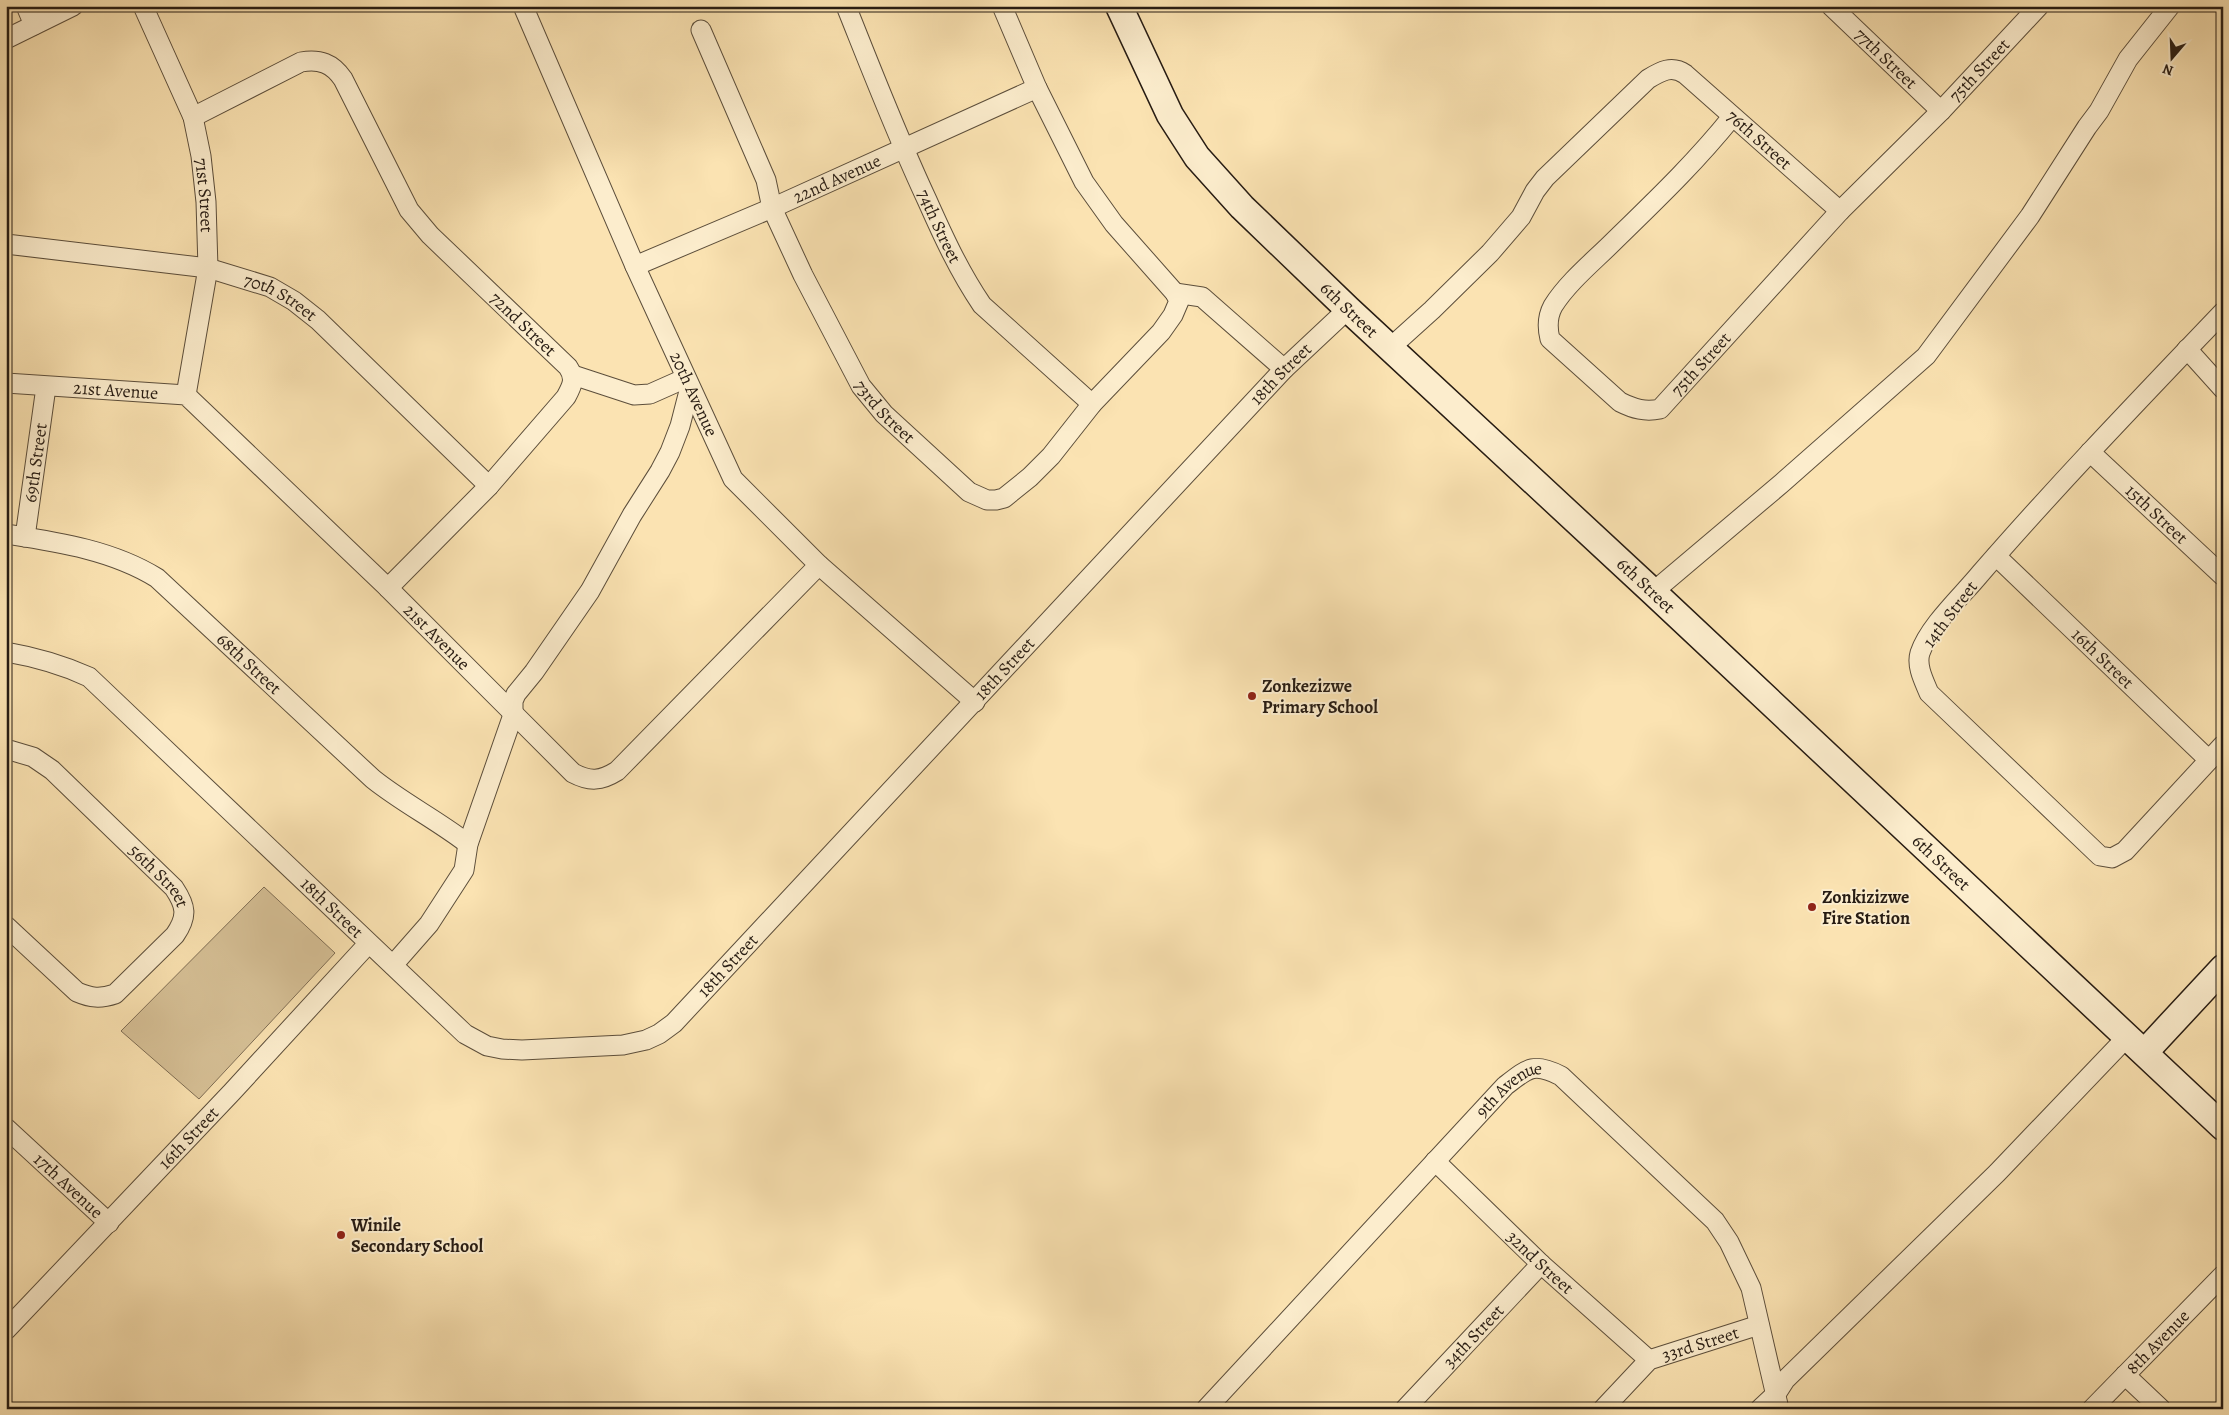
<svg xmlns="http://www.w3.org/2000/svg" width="2229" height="1415" viewBox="0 0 2229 1415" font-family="Alegreya,serif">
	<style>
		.green { fill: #d7c197; stroke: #7f6e55 }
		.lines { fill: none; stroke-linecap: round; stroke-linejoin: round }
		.street-casing { stroke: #5c4e3b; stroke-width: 21 }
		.secondary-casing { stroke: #271c13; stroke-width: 29 }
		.street { stroke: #fcedcd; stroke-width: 19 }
		.secondary { stroke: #fcedcd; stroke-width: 26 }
		.poi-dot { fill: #8f2418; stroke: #fcedcd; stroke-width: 2 }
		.labels { text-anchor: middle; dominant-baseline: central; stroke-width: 4; stroke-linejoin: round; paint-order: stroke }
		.street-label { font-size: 18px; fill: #271c13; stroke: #fcedcd }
		.poi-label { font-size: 18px; font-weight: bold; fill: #271c13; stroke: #fcedcd; text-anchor: start }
	</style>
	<rect width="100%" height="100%" fill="#fbe3b2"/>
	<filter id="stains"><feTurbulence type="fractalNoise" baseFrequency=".004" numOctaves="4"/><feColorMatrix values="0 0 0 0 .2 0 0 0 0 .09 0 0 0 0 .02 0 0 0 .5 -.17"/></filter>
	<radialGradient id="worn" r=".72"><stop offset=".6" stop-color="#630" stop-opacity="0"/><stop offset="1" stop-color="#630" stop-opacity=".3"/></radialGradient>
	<!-- green -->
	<path class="green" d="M264,887L335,953L199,1099L121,1031Z"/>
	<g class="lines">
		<defs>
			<g id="street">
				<path d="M26,6L34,25"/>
				<path id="s1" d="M143,6L193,117L201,156L206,202L208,268L186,395"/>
				<path id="s2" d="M523,6L635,266L733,479L819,565L975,702"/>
				<path id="s3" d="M846,6C872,71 897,136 927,200C943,236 959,271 982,305L1092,404"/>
				<path id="s4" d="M1831,6L1941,111"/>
				<path id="s5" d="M701,30L766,180L772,208L803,275L861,386L884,414L969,492L987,500H996L1004,498L1030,477L1051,456L1092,404L1161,332L1173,315L1179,301L1175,293L1114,224L1084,182L1037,88L1002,6"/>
				<path d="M6,39L73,6"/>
				<path id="s6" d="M193,117L301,62C320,59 332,63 343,79L409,210L430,235L568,367C576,379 572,386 566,397L489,486L388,588"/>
				<path id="s7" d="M1732,117C1695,163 1655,201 1613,242C1594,261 1568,282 1553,306C1547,317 1547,327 1550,339L1620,402C1634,409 1645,412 1660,409L1840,211L1941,111L2039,6"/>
				<path id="s8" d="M6,244L208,268L270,287L294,301L318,320L489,486"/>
				<path id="s9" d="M635,266L772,208L1037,88"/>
				<path d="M1175,293L1202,297L1284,369"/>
				<path d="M2223,312C2141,398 2058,484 1980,574C1962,596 1929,626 1920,653C1916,666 1924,681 1929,693L2100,856L2112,858L2125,851L2223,745"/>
				<path id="s10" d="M1391,347L1432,310L1490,253L1521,217L1535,191L1545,178L1648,79C1661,71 1672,65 1685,74L1840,211"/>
				<path d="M2187,349L2223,389"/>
				<path d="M573,375L634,395L650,394L686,378"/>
				<path id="s11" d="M6,383L186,395L388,588L573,773C590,782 601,781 617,771L819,565"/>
				<path id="s12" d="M2090,452L2223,576"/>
				<path id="s13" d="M6,534C57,542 112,550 157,578L373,779C403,803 437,820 468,844"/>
				<path id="s14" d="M25,537L46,387"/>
				<path id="s15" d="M1996,556L2209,760"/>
				<path d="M1653,592L1782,483L1926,356L2030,216L2087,127L2099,111L2128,59L2170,6"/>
				<path id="s16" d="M6,652C35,657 63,665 89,677L465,1034L487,1046L502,1049L522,1050L623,1045L646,1040L659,1034L674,1023L1284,369L1348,309"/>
				<path id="s17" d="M6,749L33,757L52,770L174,888C186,906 188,916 175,935L115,994C100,999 91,998 77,992L6,926"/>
				<path d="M393,965L429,924L464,870L468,844L513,715V701L516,694L534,672L590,591L632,515L660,471L670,452L680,426L690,387"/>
				<path id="s18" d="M6,1128L109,1223"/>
				<path id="s19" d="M1435,1161L1541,1264L1649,1360"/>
				<path id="s20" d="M6,1330L232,1092L368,944"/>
				<path d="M2125,1375L2161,1409"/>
				<path id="s21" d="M1206,1409L1505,1086C1528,1068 1534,1062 1561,1076L1715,1221L1729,1242L1751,1288L1779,1409"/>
				<path id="s22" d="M1405,1409L1541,1264"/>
				<path id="s23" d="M1603,1409L1649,1360L1759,1325"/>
				<path d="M1760,1409L1776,1394L1785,1380L1997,1173L2128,1036"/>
				<path id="s24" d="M2092,1409L2223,1275"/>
			</g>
			<g id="secondary">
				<path id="s25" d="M1119,6L1170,115L1197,157L1242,207L1348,309L1653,592L2223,1127"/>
				<path d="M2145,1052L2223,968"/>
			</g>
		</defs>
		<!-- street casing -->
		<use href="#street" class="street-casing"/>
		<!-- secondary casing -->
		<use href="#secondary" class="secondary-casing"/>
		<!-- street -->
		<use href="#street" class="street"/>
		<!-- secondary -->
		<use href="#secondary" class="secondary"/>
	</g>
	<!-- markers -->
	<g class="poi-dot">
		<circle cx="1252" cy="696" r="5"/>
		<circle cx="1812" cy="907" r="5"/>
		<circle cx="341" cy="1235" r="5"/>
	</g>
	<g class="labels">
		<!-- street labels -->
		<g class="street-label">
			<text stroke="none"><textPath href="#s4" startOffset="76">77th Street</textPath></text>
			<text stroke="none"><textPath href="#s7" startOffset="896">75th Street</textPath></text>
			<text stroke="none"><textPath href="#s10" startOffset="512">76th Street</textPath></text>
			<text stroke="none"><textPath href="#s9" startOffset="220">22nd Avenue</textPath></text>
			<text stroke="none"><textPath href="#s1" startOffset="201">71st Street</textPath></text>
			<text stroke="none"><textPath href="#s3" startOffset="239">74th Street</textPath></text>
			<text stroke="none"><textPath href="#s8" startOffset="282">70th Street</textPath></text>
			<text stroke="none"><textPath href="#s25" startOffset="386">6th Street</textPath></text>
			<text stroke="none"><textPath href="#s6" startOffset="478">72nd Street</textPath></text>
			<text stroke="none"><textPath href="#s7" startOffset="491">75th Street</textPath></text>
			<text stroke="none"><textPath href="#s16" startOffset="1712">18th Street</textPath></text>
			<text stroke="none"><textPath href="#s11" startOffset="110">21st Avenue</textPath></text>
			<text stroke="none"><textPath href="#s2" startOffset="424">20th Avenue</textPath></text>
			<text stroke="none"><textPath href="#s5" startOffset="426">73rd Street</textPath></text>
			<text stroke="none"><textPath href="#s14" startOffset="75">69th Street</textPath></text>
			<text stroke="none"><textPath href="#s12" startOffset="91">15th Street</textPath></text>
			<text stroke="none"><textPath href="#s25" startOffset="791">6th Street</textPath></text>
			<text transform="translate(1950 614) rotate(-53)">14th Street</text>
			<text stroke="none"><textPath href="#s11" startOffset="529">21st Avenue</textPath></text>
			<text stroke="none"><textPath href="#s15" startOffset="148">16th Street</textPath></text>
			<text stroke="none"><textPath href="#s13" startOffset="284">68th Street</textPath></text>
			<text stroke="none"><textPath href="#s16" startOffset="1308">18th Street</textPath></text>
			<text stroke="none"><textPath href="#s25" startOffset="1196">6th Street</textPath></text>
			<text stroke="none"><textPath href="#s17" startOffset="202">56th Street</textPath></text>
			<text stroke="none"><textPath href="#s16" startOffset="422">18th Street</textPath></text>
			<text stroke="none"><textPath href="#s16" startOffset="902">18th Street</textPath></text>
			<text stroke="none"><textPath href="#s21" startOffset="442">9th Avenue</textPath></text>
			<text stroke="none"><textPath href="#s20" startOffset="265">16th Street</textPath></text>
			<text stroke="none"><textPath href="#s18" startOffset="85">17th Avenue</textPath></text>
			<text stroke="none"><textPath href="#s19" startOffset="146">32nd Street</textPath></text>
			<text stroke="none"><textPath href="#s22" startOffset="100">34th Street</textPath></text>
			<text stroke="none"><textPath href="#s24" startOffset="94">8th Avenue</textPath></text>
			<text stroke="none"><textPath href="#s23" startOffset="121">33rd Street</textPath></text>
		</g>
		<!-- poi labels -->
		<g class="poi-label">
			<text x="1262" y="686">Zonkezizwe<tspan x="1262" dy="21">Primary School</tspan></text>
			<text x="1822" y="897">Zonkizizwe<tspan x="1822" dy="21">Fire Station</tspan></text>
			<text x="351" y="1225">Winile<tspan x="351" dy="21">Secondary School</tspan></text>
		</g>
	</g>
	<!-- margin -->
	<rect width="2229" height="1415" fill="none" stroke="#fbe3b2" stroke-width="25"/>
	<rect x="8" y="8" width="2214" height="1400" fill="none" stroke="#271c13" stroke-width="2.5"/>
	<rect x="12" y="12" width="2204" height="1390" fill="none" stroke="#271c13"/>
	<!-- north arrow -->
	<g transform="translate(2172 58) rotate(199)" stroke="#fcedcd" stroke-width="4" paint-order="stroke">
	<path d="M0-4L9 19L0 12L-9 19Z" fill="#271c13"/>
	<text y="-8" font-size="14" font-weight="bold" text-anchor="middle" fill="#271c13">N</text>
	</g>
	<rect width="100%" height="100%" filter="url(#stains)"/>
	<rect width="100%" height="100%" fill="url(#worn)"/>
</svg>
